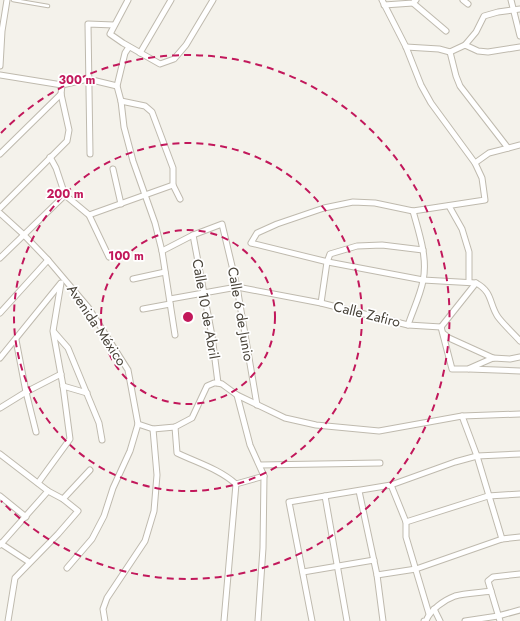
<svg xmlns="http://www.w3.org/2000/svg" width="520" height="621" viewBox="0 0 520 621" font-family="Jost,sans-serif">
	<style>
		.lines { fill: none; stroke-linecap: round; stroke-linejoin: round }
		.service-casing { stroke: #bfbaae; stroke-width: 4.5 }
		.minor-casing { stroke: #bfbaae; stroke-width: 7 }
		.service { stroke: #fff; stroke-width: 2.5 }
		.minor { stroke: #fff; stroke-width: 5 }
		.ring { fill: none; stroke: #c2185b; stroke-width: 2; stroke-dasharray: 7 5 }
		.labels { text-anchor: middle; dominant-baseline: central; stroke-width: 3.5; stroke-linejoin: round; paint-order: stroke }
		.street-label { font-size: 14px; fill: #484339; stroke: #fff }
		.centre { fill: #c2185b; stroke: #fff; stroke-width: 2 }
		.ring-label { font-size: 12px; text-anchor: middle; font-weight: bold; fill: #c2185b; stroke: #fff; stroke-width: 3.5; stroke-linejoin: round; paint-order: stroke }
	</style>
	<rect width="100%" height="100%" fill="#f4f2eb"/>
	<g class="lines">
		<defs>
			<path id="service" d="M13,0L48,6"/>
			<g id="minor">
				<path d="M128,0L110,34L123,43L160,64L174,59L186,45L213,0"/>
				<path d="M382,0L406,47L421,85L431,103L475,163L482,178L485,200L413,211L375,203L353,202L324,208L277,224L257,233L251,243L328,262L423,280L476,283C493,292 489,304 498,317C504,325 513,333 520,341"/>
				<path d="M463,0L468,4"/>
				<path d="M511,0L520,36"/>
				<path d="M413,3L446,31"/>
				<path d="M384,5L413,3L416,0"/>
				<path d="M465,45L476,32L484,16L498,12L520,9"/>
				<path d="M129,47L125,53L117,86L121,101L124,127L133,161L155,223L162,251L175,335"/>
				<path d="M406,47L439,49L450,52L465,45L478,51L488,52L520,47"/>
				<path d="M450,52L456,76L460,86L508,148"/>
				<path d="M140,53L171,0"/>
				<path d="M0,66L2,31L7,0"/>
				<path d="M0,75L62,85L88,79L117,86"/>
				<path d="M121,101L145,106L152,112L173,168V185L180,199"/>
				<path d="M0,154L61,94"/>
				<path d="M90,154L88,24L114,25"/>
				<path d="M50,157L56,168L65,195"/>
				<path d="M475,163L489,153L520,145"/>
				<path d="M113,169L121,204"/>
				<path d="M65,195L89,215L109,257"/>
				<path d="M449,206L462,229L469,252V282"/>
				<path d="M0,208L67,141L69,130L61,94L62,85"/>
				<path d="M0,213L23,234L48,260L88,307L128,370L138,424L153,429L175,427L192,418L207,386L214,383H218L222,384L237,395L285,418L316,425L379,431L462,416L520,414"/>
				<path d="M89,215L173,185"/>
				<path d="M193,235L212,336L218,383"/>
				<path d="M162,251L193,235L222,224L237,287L257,405"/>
				<path d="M0,258L65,195"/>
				<path d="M133,279L165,272"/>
				<path d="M170,299L237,287L321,303L408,325L441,327"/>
				<path d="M321,303L327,262L330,254L357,246L382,245L423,250"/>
				<path d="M143,309L170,304"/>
				<path d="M0,313L48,260"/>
				<path d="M408,325C413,310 420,296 423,281C428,258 419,233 413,211"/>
				<path d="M441,327L452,369H468L493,358L510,359L520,357"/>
				<path d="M441,327L476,283"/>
				<path d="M54,332L68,348L99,423L102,440"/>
				<path d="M444,334L449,338L493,358"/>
				<path d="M16,340L26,392L36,432"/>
				<path d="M0,358L60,284"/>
				<path d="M469,369L520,371"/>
				<path d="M63,386L87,393"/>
				<path d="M237,395L250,445L264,476L263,548L258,621"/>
				<path d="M0,408L26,392L61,374"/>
				<path d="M462,416L477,456L502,539"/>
				<path d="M175,427L177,453C198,463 219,469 236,484"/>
				<path d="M0,454L48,491L63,499L78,511L58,534L15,578L8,621"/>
				<path d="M260,465L380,463"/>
				<path d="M38,483L70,439L63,386L53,331L61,283"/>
				<path d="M391,485L406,522V537L429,614"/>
				<path d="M359,491L377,575L383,621"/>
				<path d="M0,496L26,517"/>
				<path d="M325,496L347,621"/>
				<path d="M63,499L90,470"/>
				<path d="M406,522L488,496L520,494"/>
				<path d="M0,543L29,562"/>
				<path d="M0,545L48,491"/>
				<path d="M67,568L92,539L104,516L113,488L130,451L138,424"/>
				<path d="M303,572L374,560"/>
				<path d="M377,575L416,569L502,539L520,537"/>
				<path d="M434,609L440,621"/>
				<path d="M105,621L103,609L107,598L145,541L154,511L157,475L153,429"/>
				<path d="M224,621L236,484L264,476"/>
				<path d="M312,621L289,502L391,485L455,462L477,456L520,454"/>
				<path d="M424,621H426C430,610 444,600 455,596C466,593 479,593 491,591"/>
				<path d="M465,621L498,616L520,610"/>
				<path d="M500,621L488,581L493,577L520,574"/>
			</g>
		</defs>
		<!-- service casing -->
		<use href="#service" class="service-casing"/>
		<!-- minor casing -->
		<use href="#minor" class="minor-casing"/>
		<!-- service -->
		<use href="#service" class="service"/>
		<!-- minor -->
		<use href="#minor" class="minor"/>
	</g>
	<!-- distance rings -->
	<g class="ring">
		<circle cx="188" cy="317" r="87"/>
		<circle cx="188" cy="317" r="174"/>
		<path d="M1 133A262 262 0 1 1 1 501"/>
	</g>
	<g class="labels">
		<!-- street labels -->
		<g class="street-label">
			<text transform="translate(206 309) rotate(80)">Calle 10 de Abril</text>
			<text transform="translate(241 314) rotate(80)">Calle 6 de Junio</text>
			<text transform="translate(367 314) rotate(14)">Calle Zafiro</text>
			<text transform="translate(97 325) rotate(56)">Avenida México</text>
		</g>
	</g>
	<circle cx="188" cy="317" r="6" class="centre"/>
	<g class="ring-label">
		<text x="77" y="84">300 m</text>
		<text x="65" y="198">200 m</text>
		<text x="126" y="260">100 m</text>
	</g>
</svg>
